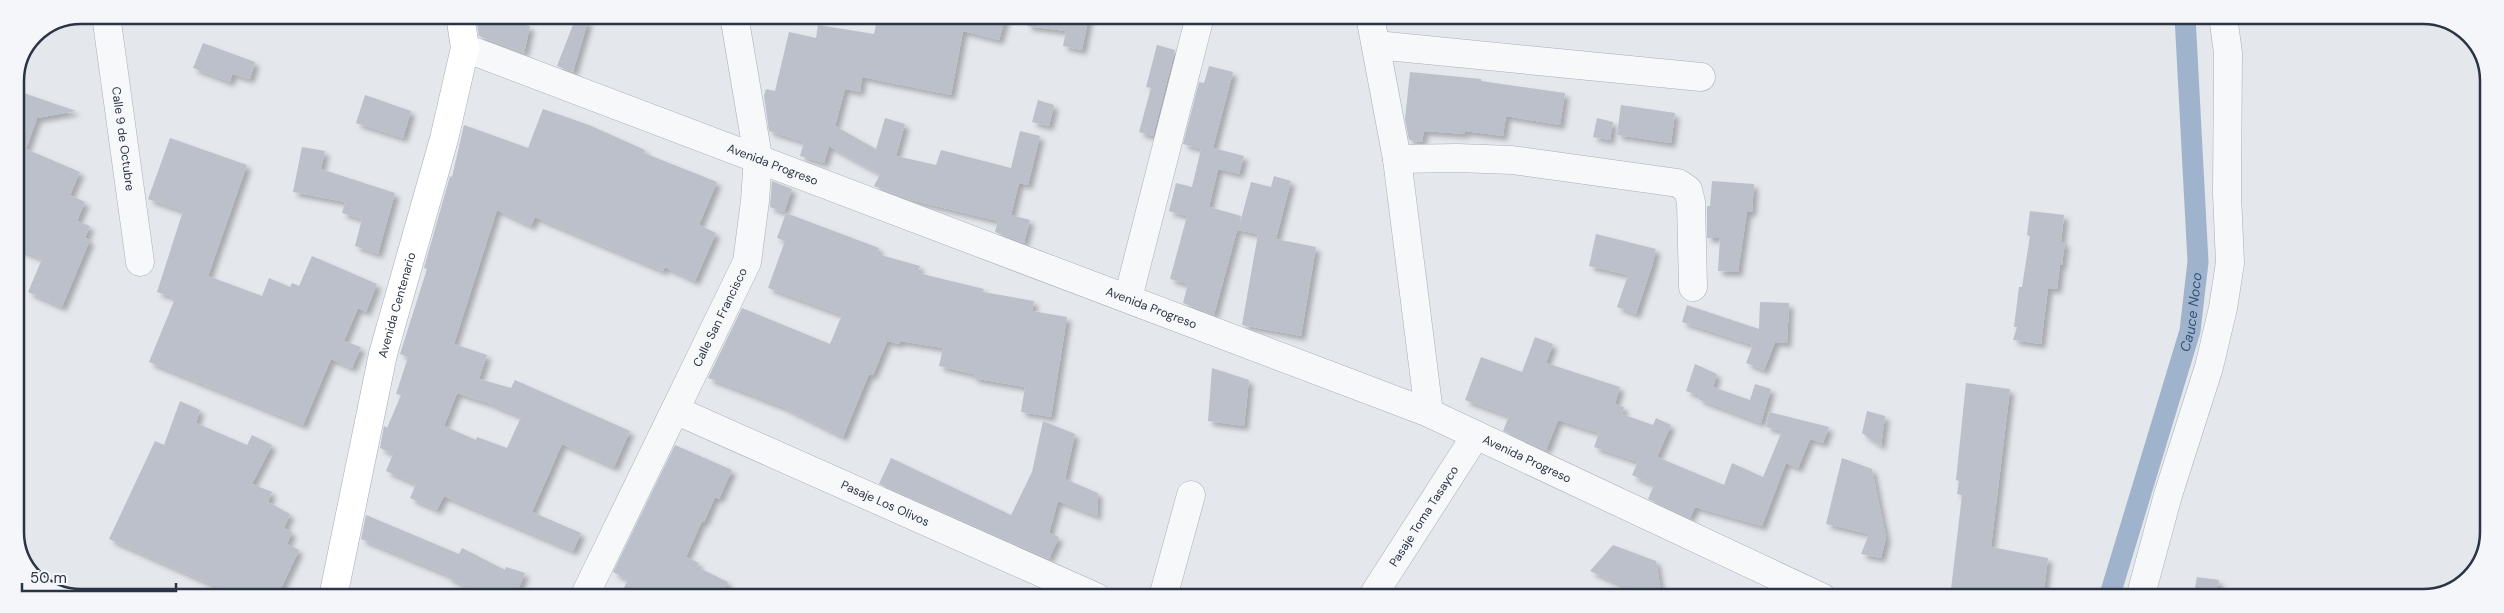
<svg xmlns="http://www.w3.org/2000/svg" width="2504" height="613" viewBox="0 0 2504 613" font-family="'DM Sans',sans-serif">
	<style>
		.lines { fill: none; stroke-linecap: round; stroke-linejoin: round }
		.canal { stroke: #9fb4cc; stroke-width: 21 }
		.building { fill: #bbc0ca; fill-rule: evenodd; filter: url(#shadow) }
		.minor-casing { stroke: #a9aeb7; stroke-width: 29 }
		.major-casing { stroke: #a3abb8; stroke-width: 29 }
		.minor { stroke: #f7f8fa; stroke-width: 28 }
		.major { stroke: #fff; stroke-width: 28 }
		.labels { text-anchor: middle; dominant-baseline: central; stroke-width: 4; stroke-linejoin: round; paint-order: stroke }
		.street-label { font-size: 12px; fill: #2b3445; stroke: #f4f6f9 }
		.water-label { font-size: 14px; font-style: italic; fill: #34527a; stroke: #f4f6f9 }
		.rim { fill: none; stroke: #2b3445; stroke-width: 2.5 }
	</style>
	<defs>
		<filter id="shadow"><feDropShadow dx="4.5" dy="4.5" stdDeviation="2.5" flood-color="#0004"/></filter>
	</defs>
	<rect width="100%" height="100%" fill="#e4e7ec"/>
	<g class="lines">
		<!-- canal -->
		<path class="canal" id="s1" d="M2109,598L2190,331L2198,262L2185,16"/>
	</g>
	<!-- building -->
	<g class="building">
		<path d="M476,15L530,26L524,53L479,36Z"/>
		<path d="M878,15L1006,16L999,40L963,31L951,95L862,77L860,92L845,89L835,126L876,149L885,118L905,124L896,156L936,165L941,150L1011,168L1020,131L1040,136L1028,185L1019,183L1011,215L1030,220L1024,243L995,232L998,221L911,200L874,186L880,174L829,146L824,163L800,156L804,142L769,131L764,96L766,89L775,91L789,32L816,38L818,25L874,34Z"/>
		<path d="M1028,16H1089L1082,50L1063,46L1066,31L1027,26Z"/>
		<path d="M576,17L588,21L573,72L557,66Z"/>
		<path d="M203,43L255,62L250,79L232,74L230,82L193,68Z"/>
		<path d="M1157,45L1175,50L1153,136L1139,132L1151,88L1146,87Z"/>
		<path d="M1209,66L1233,72L1213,148L1244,156L1239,174L1218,169L1209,207L1241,216L1214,315L1183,303L1188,284L1170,279L1187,216L1169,211L1176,183L1192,187L1201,149L1183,144L1199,82L1204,83Z"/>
		<path d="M1410,72L1481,79V81L1565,93L1560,125L1506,116L1503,136L1465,131V134L1424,131L1422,142L1409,140L1405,119Z"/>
		<path d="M15,90L76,111L37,118L26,149L80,172L70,195L85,202L77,221L90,226L85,238L90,240L62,307L28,292L42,259L15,248Z"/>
		<path d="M365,95L411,111L403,138L356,123Z"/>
		<path d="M1038,100L1054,105L1049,126L1032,122Z"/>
		<path d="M1621,105L1675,113L1671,143L1617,135Z"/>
		<path d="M543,109L589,125L645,150L644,153L717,182L699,225L716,233L695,281L665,267L663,271L535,217L531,226L497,210L454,344L487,355L479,379L511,388L515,380L630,431L614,467L562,444L532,512L581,533L573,551L444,496L437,510L410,498L416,484L386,471L393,454L380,448L384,426L387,428L401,395L396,394L408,357L400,354L427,269L424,268L450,176L452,177L464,125L528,148ZM457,393L488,403L521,417L507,448L477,437L476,440L444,426Z"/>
		<path d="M1597,118L1613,122L1610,140L1593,137Z"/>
		<path d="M170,138L247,165L208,276L262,296L269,278L290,287L292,283L299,286L312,256L377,284L366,312L358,308L344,341L361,347L352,368L331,359L303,425L149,362L174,301H172L173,297L157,292L183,211L148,199Z"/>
		<path d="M302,147L325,151L321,169L395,193L378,254L355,246L362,219L342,213L345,202L293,192Z"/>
		<path d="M1274,176L1291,181L1276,239L1316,247L1301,336L1242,325L1258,234L1238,230L1251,182L1271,187Z"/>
		<path d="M772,181L792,189L784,212L770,207Z"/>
		<path d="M1712,181L1754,184L1752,212H1747L1738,272L1718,271L1720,238H1707V206H1710Z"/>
		<path d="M2030,211L2064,215L2061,242H2065L2062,265H2060L2057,289L2048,288L2041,344L2013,340L2017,327H2014L2019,287H2022L2030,236L2027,235Z"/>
		<path d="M786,213L879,248L877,254L920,266L918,273L984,289L983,292L1034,301L1032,311L1067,317L1051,417L1021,412L1025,387L973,378V374L939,366L943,348L900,341L899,344L887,341L873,375L869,374L843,437L783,407L708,378L742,308L830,344L842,315L768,288L785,241L777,238Z"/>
		<path d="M1596,234L1656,249L1652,266L1636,314L1617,307L1628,275L1589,266Z"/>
		<path d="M1760,302L1789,303L1787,343L1775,342L1764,370L1746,363L1753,345L1682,322L1687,305L1759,329Z"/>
		<path d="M1535,337L1553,344L1546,363L1620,387L1615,404L1624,407L1622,414L1653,425L1656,418L1671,425L1657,457L1724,485L1732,463L1763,477L1782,431L1766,427L1769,412L1829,427L1823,443L1810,439L1798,468L1786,463L1762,526L1695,507L1690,518L1648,499L1654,485L1632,475L1638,462L1594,447L1599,433L1558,420L1546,450L1503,431L1509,416L1465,400L1481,357L1522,372Z"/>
		<path d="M1695,364L1717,374L1713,387L1750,400L1755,384L1771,389L1761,423L1698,399L1700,396L1686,391Z"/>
		<path d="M1212,368L1249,380L1244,426L1208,421Z"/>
		<path d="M1966,383L2010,389L1991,547L2048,558L2043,598H1950L1962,495L1957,494L1959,481L1956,480Z"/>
		<path d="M180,401L200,410L196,423L247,445L252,435L272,445L252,484L272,492L268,502L290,514L284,528L292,532L287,544L299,550L277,597H240L109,539L155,441L164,445Z"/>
		<path d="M1867,411L1885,416L1881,446L1862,433Z"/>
		<path d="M1043,421L1075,434L1065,479L1098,493L1097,516L1058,501L1049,533L1059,537L1049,559L879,484L891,458L1011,515L1032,472Z"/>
		<path d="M675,445L732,470L719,499L715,497L704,522L702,521L686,557L699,563L697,567L728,582L721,597H619L628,580L613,572Z"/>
		<path d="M1842,458L1872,469L1886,538L1881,558L1861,554L1869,534L1826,524Z"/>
		<path d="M366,515L459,554L462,548L505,570L506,567L525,573L515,597H494L480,591L479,593L447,577L448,575L361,539Z"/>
		<path d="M1613,545L1656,561L1662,598H1650L1590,571Z"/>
		<path d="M2197,577L2219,580L2216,598H2193Z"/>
	</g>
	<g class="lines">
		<defs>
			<g id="minor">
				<path id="s2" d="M106,15L140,262"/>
				<path d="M1370,16L1397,159L1429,413"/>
				<path d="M1376,45L1701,77"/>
				<path id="s3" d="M465,48L1429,413L1823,598"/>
				<path d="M1397,159L1457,158L1512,160L1678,183L1688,190L1691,202L1693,287"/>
				<path d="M1128,298L1198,24"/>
				<path id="s4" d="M675,410L1096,597"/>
				<path id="s5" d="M584,597L747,262L755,201L758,157L734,15"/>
				<path d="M1163,597L1191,495"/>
				<path id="s6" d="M1372,597L1476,435"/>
				<path d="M2140,598L2168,495L2209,367L2223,308L2230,263L2227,194L2228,53L2223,16"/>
			</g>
			<g id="major">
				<path id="s7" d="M333,597L383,354L444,139L465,48L460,15"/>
			</g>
		</defs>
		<!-- minor casing -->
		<use href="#minor" class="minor-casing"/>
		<!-- major casing -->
		<use href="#major" class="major-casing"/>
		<!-- minor -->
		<use href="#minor" class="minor"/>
		<!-- major -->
		<use href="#major" class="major"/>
	</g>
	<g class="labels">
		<!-- street labels -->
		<g class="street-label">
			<text stroke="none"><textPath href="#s2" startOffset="125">Calle 9 de Octubre</textPath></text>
			<text stroke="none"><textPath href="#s3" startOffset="329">Avenida Progreso</textPath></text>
			<text stroke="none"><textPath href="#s7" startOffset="299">Avenida Centenario</textPath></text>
			<text stroke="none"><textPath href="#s3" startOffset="734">Avenida Progreso</textPath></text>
			<text stroke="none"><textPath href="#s5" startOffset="311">Calle San Francisco</textPath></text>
			<text stroke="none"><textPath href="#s3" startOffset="1139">Avenida Progreso</textPath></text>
			<text stroke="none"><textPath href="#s4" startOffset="230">Pasaje Los Olivos</textPath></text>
			<text stroke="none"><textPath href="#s6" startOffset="96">Pasaje Toma Tasayco</textPath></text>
		</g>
		<!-- water labels -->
		<g class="water-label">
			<text stroke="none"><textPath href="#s1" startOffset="298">Cauce Noco</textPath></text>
		</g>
	</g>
	<!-- crop -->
	<path d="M0 0H2504V613H0ZM81 24H2423A57 57 0 0 1 2480 81V532A57 57 0 0 1 2423 589H81A57 57 0 0 1 24 532V81A57 57 0 0 1 81 24Z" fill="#f4f6f9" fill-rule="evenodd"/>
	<path class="rim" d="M81 24H2423A57 57 0 0 1 2480 81V532A57 57 0 0 1 2423 589H81A57 57 0 0 1 24 532V81A57 57 0 0 1 81 24Z"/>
	<!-- scale -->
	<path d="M22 583v8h154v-8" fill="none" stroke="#2b3445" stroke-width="2.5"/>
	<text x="30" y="583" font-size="15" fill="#2b3445" stroke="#f4f6f9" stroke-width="4" paint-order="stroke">50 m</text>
</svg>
